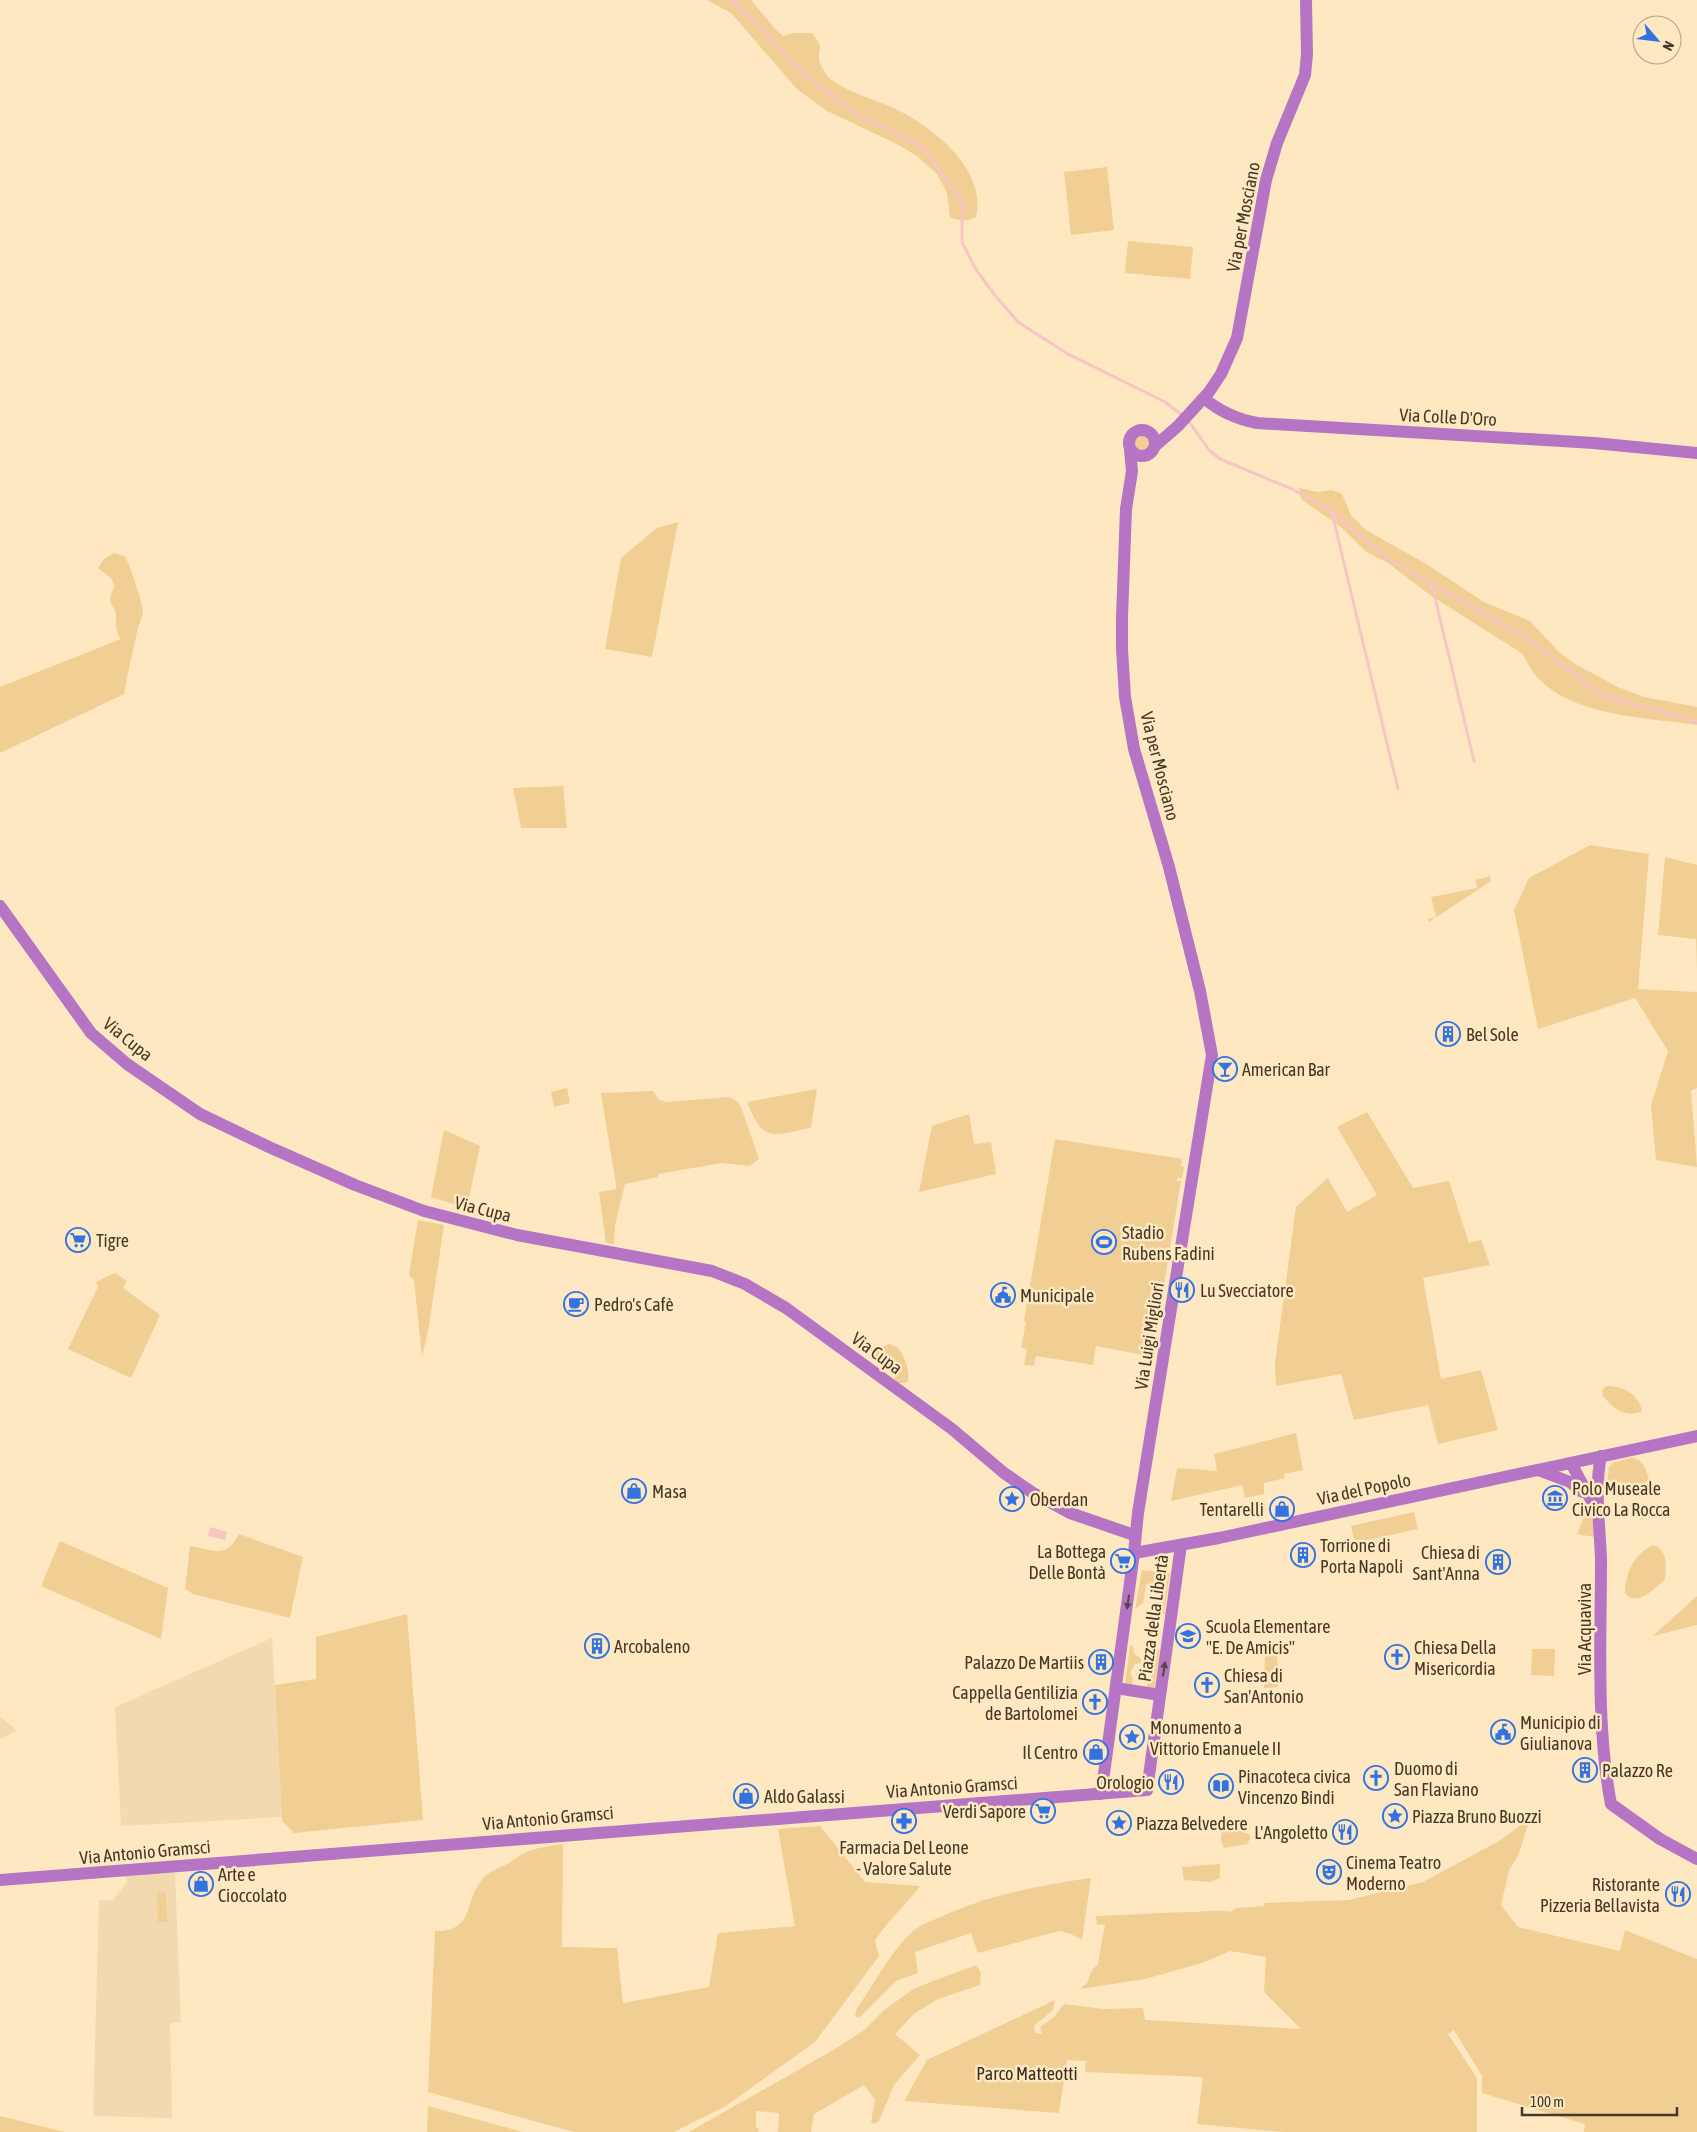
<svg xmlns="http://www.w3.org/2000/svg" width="1697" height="2132" viewBox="0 0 1697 2132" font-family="'Asap Condensed',sans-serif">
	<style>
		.built { fill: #f3d9af }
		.green { fill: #f1ce93 }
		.water { fill: #f7c6c4 }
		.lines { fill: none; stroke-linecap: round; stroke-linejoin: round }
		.stream { stroke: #f7c6c4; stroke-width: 3 }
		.secondary { stroke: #b674c4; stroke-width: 12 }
		.oneway { fill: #5b4546 }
		.labels { text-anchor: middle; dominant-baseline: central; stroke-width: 5; stroke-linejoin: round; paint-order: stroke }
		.street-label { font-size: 18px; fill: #443926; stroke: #fee8c2 }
		.poi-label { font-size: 18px; fill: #443926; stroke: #fee8c2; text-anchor: start }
		.park-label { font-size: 18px; fill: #392e1b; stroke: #fee8c2 }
	</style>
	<rect width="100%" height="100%" fill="#fee8c2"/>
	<!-- built -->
	<g class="built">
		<path d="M272,1638L282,1817L121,1826L115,1707Z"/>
		<path d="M0,1716L17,1731L0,1739Z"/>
		<path d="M175,1873L181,2022L170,2023L172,2118L93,2116L99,1900H113L127,1882L126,1874Z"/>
	</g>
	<!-- green -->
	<g class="green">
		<path d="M707,0H751L775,29L783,36L793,33H812C815,37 819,42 820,46C820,50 818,54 819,58C819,63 825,74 829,78C847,92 871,98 891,107C930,124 988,169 976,217C966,222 960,221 950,217L947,193L937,174L917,156L899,145L827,111L798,90L731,13Z"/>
		<path d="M1107,167L1114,230L1071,235L1064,172Z"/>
		<path d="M1128,241L1193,247L1190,279L1125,273Z"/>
		<circle cx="1142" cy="443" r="8"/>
		<path d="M1299,488L1317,492L1332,490L1342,494L1351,515L1366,530L1428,565L1484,602L1530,621L1559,652L1575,664L1618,687L1644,697L1697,707V725C1640,716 1548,717 1523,654L1430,595L1388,563L1366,552L1342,528L1301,499Z"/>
		<path d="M678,522L652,657L605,649L621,558L657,528Z"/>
		<path d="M114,553L125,556C129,564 143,603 143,611C142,620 137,628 136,637C132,656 127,674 124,694L0,753V687L121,639C115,631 116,626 116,616C115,602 104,607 115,586L111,578L98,568L104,559Z"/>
		<path d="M563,786L567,828H521L513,788Z"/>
		<path d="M1590,845L1649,854L1638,989L1697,992V1088L1691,1091L1697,1167L1656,1160L1651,1105L1668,1051L1635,998L1538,1029L1514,910L1529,878Z"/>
		<path d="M1665,857L1697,865V971L1696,939L1658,935Z"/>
		<path d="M1490,876L1491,881L1429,922L1428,919L1436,917L1431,897L1477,888L1476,880Z"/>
		<path d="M567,1088L570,1103L554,1107L551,1092Z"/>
		<path d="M817,1089L811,1128C772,1135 764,1144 747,1102Z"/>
		<path d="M653,1091L659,1100L668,1102L729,1097L738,1102L741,1107L759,1159L749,1166L721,1163L658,1174V1177L625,1184L615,1225L614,1244L606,1243L599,1192L616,1189V1185L601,1093Z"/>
		<path d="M1367,1112L1413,1188L1449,1181L1469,1243L1481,1240L1490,1265L1423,1278L1441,1379L1481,1370L1498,1430L1438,1444L1428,1405L1354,1420L1341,1374L1276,1386L1275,1363L1296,1207L1328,1178L1347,1212L1377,1195L1337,1127Z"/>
		<path d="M969,1114L974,1144L991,1142L996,1174L919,1192L932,1126Z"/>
		<path d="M444,1130L480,1146L467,1208L431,1197Z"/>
		<path d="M1055,1139L1182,1159L1181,1166L1184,1167L1182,1178H1177V1181H1181L1153,1353L1149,1356L1096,1346L1093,1365L1036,1356L1034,1366L1024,1365L1027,1349L1021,1348L1026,1322L1024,1321Z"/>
		<path d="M418,1220L444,1225L429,1326L422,1357L414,1280L409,1275Z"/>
		<path d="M115,1273L127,1281L123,1288L160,1315L131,1378L68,1349L98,1287L96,1282Z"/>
		<path d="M889,1344L897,1347C904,1355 910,1369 908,1381L904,1383H898L895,1380L891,1366L878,1361L874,1355L882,1347Z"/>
		<path d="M1606,1386C1623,1386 1639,1394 1642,1411C1625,1419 1613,1408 1603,1396L1602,1390Z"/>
		<path d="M1296,1433L1303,1470L1284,1474L1285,1478L1264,1483V1494L1245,1498L1242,1485L1171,1501L1177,1468L1217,1471L1214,1454Z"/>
		<path d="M1630,1458C1643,1458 1645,1468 1649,1478C1642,1488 1626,1498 1614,1496L1607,1486L1609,1467L1613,1463Z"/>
		<path d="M1414,1512L1418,1529L1355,1543L1351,1526Z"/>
		<path d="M1586,1512L1592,1514L1594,1537L1577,1534Z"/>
		<path d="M239,1534L303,1557L290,1618L193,1594L185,1589L190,1546C214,1550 226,1559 239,1534Z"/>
		<path d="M60,1541L168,1588L161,1639L41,1586Z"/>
		<path d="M1653,1545C1667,1549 1667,1566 1665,1579C1655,1588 1637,1608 1625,1593C1626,1572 1633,1555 1653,1545Z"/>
		<path d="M1142,1570L1170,1573L1164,1615L1158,1607L1161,1586L1146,1584L1143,1603L1135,1609Z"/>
		<path d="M1697,1596V1625L1653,1636Z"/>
		<path d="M407,1614L423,1820L294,1833L282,1821L275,1685L316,1679V1637Z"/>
		<path d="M1130,1646H1133L1134,1653L1141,1659V1663L1135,1664L1130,1673L1133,1678L1132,1685L1125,1684Z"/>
		<path d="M1532,1649H1555L1554,1676L1531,1675Z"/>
		<path d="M1156,1650H1160L1154,1689L1147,1688L1148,1680L1153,1674L1150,1666L1145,1664L1146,1660L1154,1656Z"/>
		<path d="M1277,1655L1278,1687L1264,1688L1265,1656Z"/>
		<path d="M1532,1817L1528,1825L1518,1856L1509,1870L1501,1905L1518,1927L1620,1951L1625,1930L1697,1959V2132H1584L1585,2124L1482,2093V2076L1454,2030L1448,2034L1477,2078V2132H1283L1197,2124L1203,2077L1085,2072L1086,2061L1067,2060L1059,2113L904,2101L927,2060L1055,2000L1053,2010L1034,2026L1035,2033L1042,2034L1040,2027L1054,2017L1064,2004L1103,2009L1143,2008L1145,2020L1301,2029L1264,1992L1266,1957L1230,1951L1202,1963L1145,1979L1080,1989L1087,1983L1092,1970L1098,1964L1105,1924L1097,1925L1096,1916C1129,1915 1162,1912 1195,1912C1208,1911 1218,1909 1230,1912L1237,1908L1264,1906L1265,1903L1349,1900L1423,1882L1499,1841Z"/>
		<path d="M1222,1823L1250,1835V1839L1247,1844L1224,1848L1221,1841Z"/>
		<path d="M820,1826L865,1882L920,1886C905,1906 887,1921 875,1941L879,1956L815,2042L726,2106L674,2132H574L428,2092L435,1931C479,1932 461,1895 488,1874C493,1870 500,1868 505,1865C511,1862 516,1858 522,1854C533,1848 550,1846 563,1844L562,1947L617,1948L623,2003L709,1987L718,1933L795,1926L778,1829Z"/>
		<path d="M1220,1864V1878L1210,1882L1184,1880L1182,1867Z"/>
		<path d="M1091,1878L1082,1940L1071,1934L1059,1931L978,1953L971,1933L915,1952L918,1973L896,1981L859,2018L855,2016L857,2008C875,1983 890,1952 913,1931C922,1924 936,1919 947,1914C994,1894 1041,1885 1091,1878Z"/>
		<path d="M157,1892L166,1893L167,1922H158Z"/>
		<path d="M976,1965L981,1973L980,1985L938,1999L915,2013L895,2034L920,2055L894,2085L879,2121L875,2124L871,2122L875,2099L864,2085L814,2114L811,2132H778L779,2113L756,2111V2127L759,2128L758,2132H689L835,2049L863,2031L884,2010L915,1988Z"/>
		<path d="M428,2106L523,2132H427Z"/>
		<path d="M0,2116L64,2132H0Z"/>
	</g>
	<!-- water -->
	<path class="water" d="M210,1527L227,1532L225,1540L208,1536Z"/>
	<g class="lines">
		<!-- stream -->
		<g class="stream">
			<path d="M731,0L764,30L791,62L823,89L862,118L892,130L923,148L962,201V242L975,268L993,293L1018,322L1068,354L1165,402L1182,415"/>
			<path d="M1190,423L1209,450L1220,459L1292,489L1328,509L1388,559L1525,637L1603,696L1697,722"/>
			<path d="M1332,513L1398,789"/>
			<path d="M1432,585L1474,761"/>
		</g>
		<!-- secondary -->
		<g class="secondary">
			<path d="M1204,398C1220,412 1236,419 1257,423L1594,443L1697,453"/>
			<circle cx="1142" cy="443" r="13"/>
			<path d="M1155,446L1178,426L1209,392L1221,374L1237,338L1266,180L1277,143L1305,75L1307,54L1306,0"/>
			<path d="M0,906L91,1033L127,1064L200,1114L269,1147L355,1185L424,1211L517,1235L712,1271L745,1284L786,1308L952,1429L1004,1473L1033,1493L1070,1513L1134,1535"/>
			<path d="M1601,1456C1594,1490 1600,1525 1601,1560C1601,1639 1596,1727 1611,1804L1660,1839L1697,1859"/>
			<path d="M1571,1463L1598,1513"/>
			<path d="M1538,1470L1570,1482L1582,1492"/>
			<path d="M1134,1553L1219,1538L1697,1436"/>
			<path d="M1116,1688L1160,1695"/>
			<path d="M1147,1790L1181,1545"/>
			<path d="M1100,1794L1103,1781L1134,1553L1138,1513L1212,1055L1200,991L1169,867L1134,749L1125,697L1122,649V618L1126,509L1132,471L1130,450"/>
			<path d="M0,1880L1147,1790"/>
		</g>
	</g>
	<!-- one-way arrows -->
	<defs><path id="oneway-solid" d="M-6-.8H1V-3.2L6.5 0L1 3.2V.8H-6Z" transform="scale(1.25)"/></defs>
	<g class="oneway">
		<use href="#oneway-solid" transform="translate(1128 1602) rotate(98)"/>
		<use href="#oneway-solid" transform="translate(1164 1669) rotate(-82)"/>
	</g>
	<!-- icons -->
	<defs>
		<symbol id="building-ring" viewBox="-11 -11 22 22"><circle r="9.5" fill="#fee8c2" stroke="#3373e1" stroke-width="1.5"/><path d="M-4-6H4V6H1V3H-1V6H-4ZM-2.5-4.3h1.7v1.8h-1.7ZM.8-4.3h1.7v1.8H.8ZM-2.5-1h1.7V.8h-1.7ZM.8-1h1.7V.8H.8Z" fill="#3373e1"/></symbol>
		<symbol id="bar-ring" viewBox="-11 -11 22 22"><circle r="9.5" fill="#fee8c2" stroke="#3373e1" stroke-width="1.5"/><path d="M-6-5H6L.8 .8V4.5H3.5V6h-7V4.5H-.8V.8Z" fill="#3373e1"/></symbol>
		<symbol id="supermarket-ring" viewBox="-11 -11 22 22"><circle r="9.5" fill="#fee8c2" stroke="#3373e1" stroke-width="1.5"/><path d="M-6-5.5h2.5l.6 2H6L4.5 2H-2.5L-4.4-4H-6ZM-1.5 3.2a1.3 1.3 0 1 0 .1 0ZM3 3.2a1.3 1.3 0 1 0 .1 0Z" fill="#3373e1"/></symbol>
		<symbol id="stadium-ring" viewBox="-11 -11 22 22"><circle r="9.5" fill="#fee8c2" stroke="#3373e1" stroke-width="1.5"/><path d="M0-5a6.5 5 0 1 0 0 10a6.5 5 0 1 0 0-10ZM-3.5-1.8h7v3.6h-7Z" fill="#3373e1"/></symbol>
		<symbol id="restaurant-ring" viewBox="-11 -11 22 22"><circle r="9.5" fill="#fee8c2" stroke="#3373e1" stroke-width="1.5"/><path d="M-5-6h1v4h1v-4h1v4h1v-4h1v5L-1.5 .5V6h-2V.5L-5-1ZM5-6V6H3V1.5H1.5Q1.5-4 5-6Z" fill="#3373e1"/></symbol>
		<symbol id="civic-ring" viewBox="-11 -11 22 22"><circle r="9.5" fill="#fee8c2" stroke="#3373e1" stroke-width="1.5"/><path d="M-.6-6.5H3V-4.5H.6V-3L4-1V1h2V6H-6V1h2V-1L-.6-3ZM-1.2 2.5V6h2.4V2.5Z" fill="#3373e1"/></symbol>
		<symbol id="cafe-ring" viewBox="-11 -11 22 22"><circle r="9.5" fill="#fee8c2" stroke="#3373e1" stroke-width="1.5"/><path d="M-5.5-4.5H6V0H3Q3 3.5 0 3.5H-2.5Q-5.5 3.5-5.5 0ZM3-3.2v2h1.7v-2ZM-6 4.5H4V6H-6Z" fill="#3373e1"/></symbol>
		<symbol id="shop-ring" viewBox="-11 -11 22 22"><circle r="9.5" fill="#fee8c2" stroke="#3373e1" stroke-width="1.5"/><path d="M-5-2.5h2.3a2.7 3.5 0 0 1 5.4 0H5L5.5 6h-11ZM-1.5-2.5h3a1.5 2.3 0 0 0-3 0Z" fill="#3373e1"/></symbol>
		<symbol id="museum-ring" viewBox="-11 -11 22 22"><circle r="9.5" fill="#fee8c2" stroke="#3373e1" stroke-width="1.5"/><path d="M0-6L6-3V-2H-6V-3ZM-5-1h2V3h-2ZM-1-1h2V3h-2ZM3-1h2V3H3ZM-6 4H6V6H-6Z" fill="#3373e1"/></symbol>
		<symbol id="sight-ring" viewBox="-11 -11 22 22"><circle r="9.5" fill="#fee8c2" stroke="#3373e1" stroke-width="1.5"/><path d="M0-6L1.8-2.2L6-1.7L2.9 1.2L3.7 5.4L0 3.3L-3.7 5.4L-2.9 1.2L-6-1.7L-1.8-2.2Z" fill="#3373e1"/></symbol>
		<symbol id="school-ring" viewBox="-11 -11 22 22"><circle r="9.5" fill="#fee8c2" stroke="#3373e1" stroke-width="1.5"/><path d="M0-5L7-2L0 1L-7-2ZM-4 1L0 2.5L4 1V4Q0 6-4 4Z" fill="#3373e1"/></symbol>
		<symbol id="church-ring" viewBox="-11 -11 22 22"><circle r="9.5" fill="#fee8c2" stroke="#3373e1" stroke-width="1.5"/><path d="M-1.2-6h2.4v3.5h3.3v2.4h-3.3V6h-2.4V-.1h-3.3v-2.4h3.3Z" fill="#3373e1"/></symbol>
		<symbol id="library-ring" viewBox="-11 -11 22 22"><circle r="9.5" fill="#fee8c2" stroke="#3373e1" stroke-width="1.5"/><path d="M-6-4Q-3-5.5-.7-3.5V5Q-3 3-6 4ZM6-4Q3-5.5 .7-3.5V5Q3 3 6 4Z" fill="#3373e1"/></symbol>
		<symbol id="pharmacy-ring" viewBox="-11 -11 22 22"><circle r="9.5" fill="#fee8c2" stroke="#3373e1" stroke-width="1.5"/><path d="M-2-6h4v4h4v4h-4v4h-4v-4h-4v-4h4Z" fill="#3373e1"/></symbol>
		<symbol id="theatre-ring" viewBox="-11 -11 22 22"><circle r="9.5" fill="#fee8c2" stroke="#3373e1" stroke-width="1.5"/><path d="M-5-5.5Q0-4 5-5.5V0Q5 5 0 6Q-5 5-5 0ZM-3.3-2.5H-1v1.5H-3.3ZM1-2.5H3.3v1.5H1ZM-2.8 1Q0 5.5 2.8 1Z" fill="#3373e1"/></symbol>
	</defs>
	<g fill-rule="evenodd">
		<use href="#building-ring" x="1434" y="1020" width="28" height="28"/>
		<use href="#bar-ring" x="1211" y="1055" width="28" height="28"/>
		<use href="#supermarket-ring" x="64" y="1226" width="28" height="28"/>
		<use href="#stadium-ring" x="1090" y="1228" width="28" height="28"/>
		<use href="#restaurant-ring" x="1168" y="1276" width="28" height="28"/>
		<use href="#civic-ring" x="989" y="1281" width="28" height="28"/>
		<use href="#cafe-ring" x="562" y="1290" width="28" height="28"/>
		<use href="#shop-ring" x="620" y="1477" width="28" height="28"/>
		<use href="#museum-ring" x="1541" y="1484" width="28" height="28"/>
		<use href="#sight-ring" x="998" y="1485" width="28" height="28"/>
		<use href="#shop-ring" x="1268" y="1495" width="28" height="28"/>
		<use href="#building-ring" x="1289" y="1541" width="28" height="28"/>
		<use href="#supermarket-ring" x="1109" y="1547" width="28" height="28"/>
		<use href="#building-ring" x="1484" y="1548" width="28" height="28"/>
		<use href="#school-ring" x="1174" y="1622" width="28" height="28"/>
		<use href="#building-ring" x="583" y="1632" width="28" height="28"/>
		<use href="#church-ring" x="1383" y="1643" width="28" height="28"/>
		<use href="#building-ring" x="1087" y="1648" width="28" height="28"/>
		<use href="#church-ring" x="1193" y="1671" width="28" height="28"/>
		<use href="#church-ring" x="1081" y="1688" width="28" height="28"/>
		<use href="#civic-ring" x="1489" y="1718" width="28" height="28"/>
		<use href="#sight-ring" x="1118" y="1723" width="28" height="28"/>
		<use href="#shop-ring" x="1082" y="1738" width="28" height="28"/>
		<use href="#building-ring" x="1571" y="1756" width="28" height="28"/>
		<use href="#church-ring" x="1362" y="1764" width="28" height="28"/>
		<use href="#restaurant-ring" x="1157" y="1768" width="28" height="28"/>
		<use href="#library-ring" x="1207" y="1772" width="28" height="28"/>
		<use href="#shop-ring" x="732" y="1782" width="28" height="28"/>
		<use href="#supermarket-ring" x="1029" y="1797" width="28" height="28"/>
		<use href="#sight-ring" x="1381" y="1802" width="28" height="28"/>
		<use href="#pharmacy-ring" x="890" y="1807" width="28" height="28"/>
		<use href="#sight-ring" x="1105" y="1809" width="28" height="28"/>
		<use href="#restaurant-ring" x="1331" y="1818" width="28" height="28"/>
		<use href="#theatre-ring" x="1315" y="1858" width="28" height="28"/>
		<use href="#shop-ring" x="187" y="1870" width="28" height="28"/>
		<use href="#restaurant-ring" x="1664" y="1880" width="28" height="28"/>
	</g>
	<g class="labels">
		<!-- street labels -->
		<g class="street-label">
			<text transform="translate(1243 217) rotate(-79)">Via per Mosciano</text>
			<text transform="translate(1448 417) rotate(3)">Via Colle D'Oro</text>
			<text transform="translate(1160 766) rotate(76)">Via per Mosciano</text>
			<text transform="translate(128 1039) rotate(39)">Via Cupa</text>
			<text transform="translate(483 1209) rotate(14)">Via Cupa</text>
			<text transform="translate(1149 1336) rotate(-81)">Via Luigi Migliori</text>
			<text transform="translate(877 1353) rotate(36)">Via Cupa</text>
			<text transform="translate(1364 1489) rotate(-12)">Via del Popolo</text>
			<text transform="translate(1153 1618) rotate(-82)">Piazza della Libertà</text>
			<text transform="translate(1584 1629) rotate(-90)">Via Acquaviva</text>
			<text transform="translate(952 1787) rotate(-4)">Via Antonio Gramsci</text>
			<text transform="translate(548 1818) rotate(-5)">Via Antonio Gramsci</text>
			<text transform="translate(145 1852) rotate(-5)">Via Antonio Gramsci</text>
		</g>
		<!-- poi labels -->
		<g class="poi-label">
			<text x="1466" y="1034">Bel Sole</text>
			<text x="1242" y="1069">American Bar</text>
			<text x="1122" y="1232">Stadio<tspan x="1122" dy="21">Rubens Fadini</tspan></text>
			<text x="96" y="1240">Tigre</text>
			<text x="1200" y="1290">Lu Svecciatore</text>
			<text x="1020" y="1295">Municipale</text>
			<text x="594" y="1304">Pedro's Cafè</text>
			<text x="1572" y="1488">Polo Museale<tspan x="1572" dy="21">Civico La Rocca</tspan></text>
			<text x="652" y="1491">Masa</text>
			<text x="1030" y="1499">Oberdan</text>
			<text x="1264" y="1509" text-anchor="end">Tentarelli</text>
			<text x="1320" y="1545">Torrione di<tspan x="1320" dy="21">Porta Napoli</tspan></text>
			<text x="1106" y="1551" text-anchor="end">La Bottega<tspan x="1106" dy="21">Delle Bontà</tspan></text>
			<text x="1480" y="1552" text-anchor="end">Chiesa di<tspan x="1480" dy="21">Sant'Anna</tspan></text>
			<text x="1206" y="1626">Scuola Elementare<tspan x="1206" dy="21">"E. De Amicis"</tspan></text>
			<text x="614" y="1646">Arcobaleno</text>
			<text x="1414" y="1647">Chiesa Della<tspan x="1414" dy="21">Misericordia</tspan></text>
			<text x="1084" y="1662" text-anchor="end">Palazzo De Martiis</text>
			<text x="1224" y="1675">Chiesa di<tspan x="1224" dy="21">San'Antonio</tspan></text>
			<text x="1078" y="1692" text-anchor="end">Cappella Gentilizia<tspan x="1078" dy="21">de Bartolomei</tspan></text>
			<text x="1520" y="1722">Municipio di<tspan x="1520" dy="21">Giulianova</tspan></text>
			<text x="1150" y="1727">Monumento a<tspan x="1150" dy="21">Vittorio Emanuele II</tspan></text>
			<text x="1078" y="1752" text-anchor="end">Il Centro</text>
			<text x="1394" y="1768">Duomo di<tspan x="1394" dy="21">San Flaviano</tspan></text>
			<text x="1602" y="1770">Palazzo Re</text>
			<text x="1238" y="1776">Pinacoteca civica<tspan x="1238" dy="21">Vincenzo Bindi</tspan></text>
			<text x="1154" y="1782" text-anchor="end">Orologio</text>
			<text x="764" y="1796">Aldo Galassi</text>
			<text x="1026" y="1811" text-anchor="end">Verdi Sapore</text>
			<text x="1412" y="1816">Piazza Bruno Buozzi</text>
			<text x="1136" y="1823">Piazza Belvedere</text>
			<text x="1328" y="1832" text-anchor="end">L'Angoletto</text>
			<text x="904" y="1847" text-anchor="middle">Farmacia Del Leone<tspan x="904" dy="21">- Valore Salute</tspan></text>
			<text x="1346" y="1862">Cinema Teatro<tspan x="1346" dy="21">Moderno</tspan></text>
			<text x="218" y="1874">Arte e<tspan x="218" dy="21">Cioccolato</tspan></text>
			<text x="1660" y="1884" text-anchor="end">Ristorante<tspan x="1660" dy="21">Pizzeria Bellavista</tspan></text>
		</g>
		<!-- park labels -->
		<g class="park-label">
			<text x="1027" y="2073">Parco Matteotti</text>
		</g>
	</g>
	<!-- north arrow -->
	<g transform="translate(1657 40) rotate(118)"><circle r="24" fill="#fee8c2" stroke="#b4a284"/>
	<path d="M0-4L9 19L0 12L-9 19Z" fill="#3373e1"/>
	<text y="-8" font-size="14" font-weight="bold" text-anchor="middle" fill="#443926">N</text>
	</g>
	<!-- scale -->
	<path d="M1522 2107v8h155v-8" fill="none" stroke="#443926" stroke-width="2.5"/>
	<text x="1530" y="2107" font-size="15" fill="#443926" stroke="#fee8c2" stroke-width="4" paint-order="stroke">100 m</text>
</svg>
